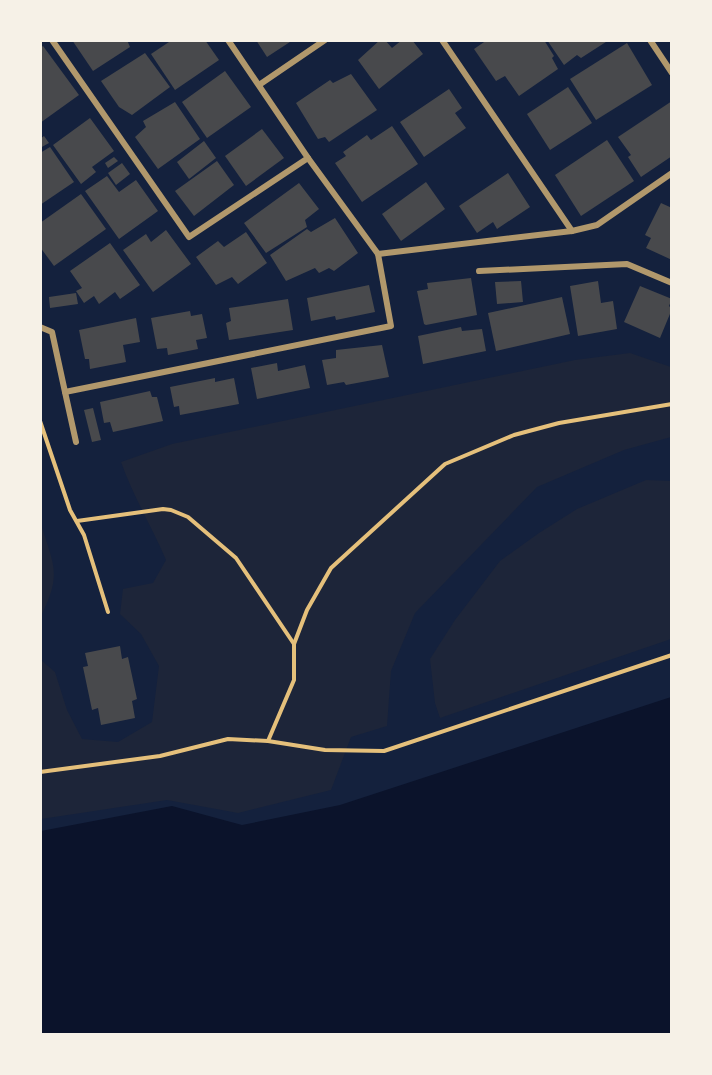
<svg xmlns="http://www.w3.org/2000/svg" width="712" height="1075" viewBox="0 0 712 1075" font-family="Spectral,serif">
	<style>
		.green { fill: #1d2539 }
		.water { fill: #0b132b }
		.building { fill: #48494c }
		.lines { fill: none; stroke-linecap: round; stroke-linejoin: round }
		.path { stroke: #e5c07b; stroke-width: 4 }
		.minor { stroke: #b1986c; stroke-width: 6 }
	</style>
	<rect width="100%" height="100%" fill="#14213d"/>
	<!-- green -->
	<g class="green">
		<path d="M630,353L671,367V437L624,450L537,487L415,613L391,671L387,726L351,737L331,790L238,813L167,800L41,819V660L55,672L67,710L82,739L118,742L152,722L159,666L141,634L120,614L123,589L153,583L166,560C152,527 133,496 121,462L172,444L575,360Z"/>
		<path d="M646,480L671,481V639L440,718L435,703L430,659L455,620L500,561L539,533L577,509Z"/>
		<path d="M41,524C54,567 62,574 41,616Z"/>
	</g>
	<!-- water -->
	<path class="water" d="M671,697V1034H41V831L172,806L242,825L340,805Z"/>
	<!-- building -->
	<g class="building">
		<path d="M72,40H127L130,47L93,71Z"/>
		<path d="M172,40H205L219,60L175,90L151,54Z"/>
		<path d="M256,40H293L267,57Z"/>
		<path d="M380,40H385L392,48L402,40H412L423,54L379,89L358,60Z"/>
		<path d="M487,40H544L554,56L552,58L558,69L519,96L505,76L496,81L474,49Z"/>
		<path d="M547,40H609L581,58L577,55L564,65Z"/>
		<path d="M627,43L652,85L596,120L570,79Z"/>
		<path d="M43,46L79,95L40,123V48Z"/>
		<path d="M145,53L170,87L132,115L119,107L101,81Z"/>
		<path d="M225,71L251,107L207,138L182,102Z"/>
		<path d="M351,74L377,110L329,142L325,137L318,139L296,103L330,80L333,83Z"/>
		<path d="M568,87L592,123L550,150L527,114Z"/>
		<path d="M449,89L462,108L455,113L466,128L424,157L400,122Z"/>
		<path d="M672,101V156L641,177L628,157L631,155L618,137Z"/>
		<path d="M175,102L200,139L158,169L135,137L146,127L143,121Z"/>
		<path d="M90,118L114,151L92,167L96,172L81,184L53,145Z"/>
		<path d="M392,126L418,164L362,202L335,163L346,156L343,152L367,135L371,140Z"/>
		<path d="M262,129L284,158L246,186L225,156Z"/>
		<path d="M44,136L49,143L40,148V139Z"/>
		<path d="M607,140L634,181L581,216L555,175Z"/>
		<path d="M204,141L216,158L189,179L177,162Z"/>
		<path d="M50,147L74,182L40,205V153Z"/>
		<path d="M114,157L118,161L108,168L105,163Z"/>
		<path d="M217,161L234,185L194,216L175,191Z"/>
		<path d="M122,163L130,174L116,185L108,173Z"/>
		<path d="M508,173L530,207L497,229L493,222L477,233L459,206Z"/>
		<path d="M107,176L119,192L136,180L158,211L119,239L85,191Z"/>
		<path d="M426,182L445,209L401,241L382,214Z"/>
		<path d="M299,183L319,209L305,220L307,227L266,253L244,223Z"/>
		<path d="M81,194L106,229L54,266L40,247V223Z"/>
		<path d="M661,203L672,208V260L646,248L651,238L645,235Z"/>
		<path d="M335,218L358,253L334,271L329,268L319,273L315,268L286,281L270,255L307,229L311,232Z"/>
		<path d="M166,230L191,264L153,292L123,250L146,234L151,242Z"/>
		<path d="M246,232L267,263L238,284L232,277L216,285L196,257L218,241L224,247Z"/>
		<path d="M110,243L140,285L120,299L115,292L99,304L94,296L84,303L76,291L82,288L70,271Z"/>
		<path d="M471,278L477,315L426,325L424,324L417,291L428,289L427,283Z"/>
		<path d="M521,281L523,302L497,304L495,282Z"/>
		<path d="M598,281L601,303L613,301L617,329L578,336L570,286Z"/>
		<path d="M369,285L375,312L336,320L335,316L311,321L307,298Z"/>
		<path d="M640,286L672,299L669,306L672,309L660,338L624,322Z"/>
		<path d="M76,293L78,304L50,308L49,297Z"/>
		<path d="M562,297L570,334L496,351L488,313Z"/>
		<path d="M288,299L293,330L229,340L226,323L231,321L229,308Z"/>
		<path d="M190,311L191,316L202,314L207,338L196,340L198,349L168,355L167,348L157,349L151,318Z"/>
		<path d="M136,318L140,342L123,345L126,362L90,369L89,359H85L79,330Z"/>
		<path d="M461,327L462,331L482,329L486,351L423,364L418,336Z"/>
		<path d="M382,345L389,377L346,385L344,382L327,385L322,360L336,358V350Z"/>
		<path d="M277,363L278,371L305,365L310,388L257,399L251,368Z"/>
		<path d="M215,378V382L234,378L239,404L180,415L179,406L174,407L170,387Z"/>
		<path d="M150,391L152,397H157L163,421L113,432L110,422L104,423L100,402Z"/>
		<path d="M93,408L101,440L92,442L84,410Z"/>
		<path d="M120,646L122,659L128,657L137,699L132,701L135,718L101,725L98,708L92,710L83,667L88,666L85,653Z"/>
	</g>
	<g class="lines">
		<!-- path -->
		<g class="path">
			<path d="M40,421L70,510L84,535L108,612"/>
			<path d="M77,521L163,509L171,510L188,517L236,558L294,644"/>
			<path d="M268,741L294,680V644L307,610L331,568L445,464L514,435L559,423L672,404"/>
			<path d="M40,772L160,756L228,739L268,741L325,750L384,751L672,655"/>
		</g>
		<!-- minor -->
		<g class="minor">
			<path d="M52,40L189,237L308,158"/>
			<path d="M228,40L308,158L378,254L572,231L597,225L672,173"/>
			<path d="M442,40L572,231"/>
			<path d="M650,40L672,73"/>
			<path d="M259,85L325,40"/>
			<path d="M479,271L627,264L672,283"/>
			<path d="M40,327L52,332L65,392L391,326L378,254"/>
			<path d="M65,392L76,442"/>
		</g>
	</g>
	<!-- border -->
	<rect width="712" height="1075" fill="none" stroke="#f6f1e7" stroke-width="84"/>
</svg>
